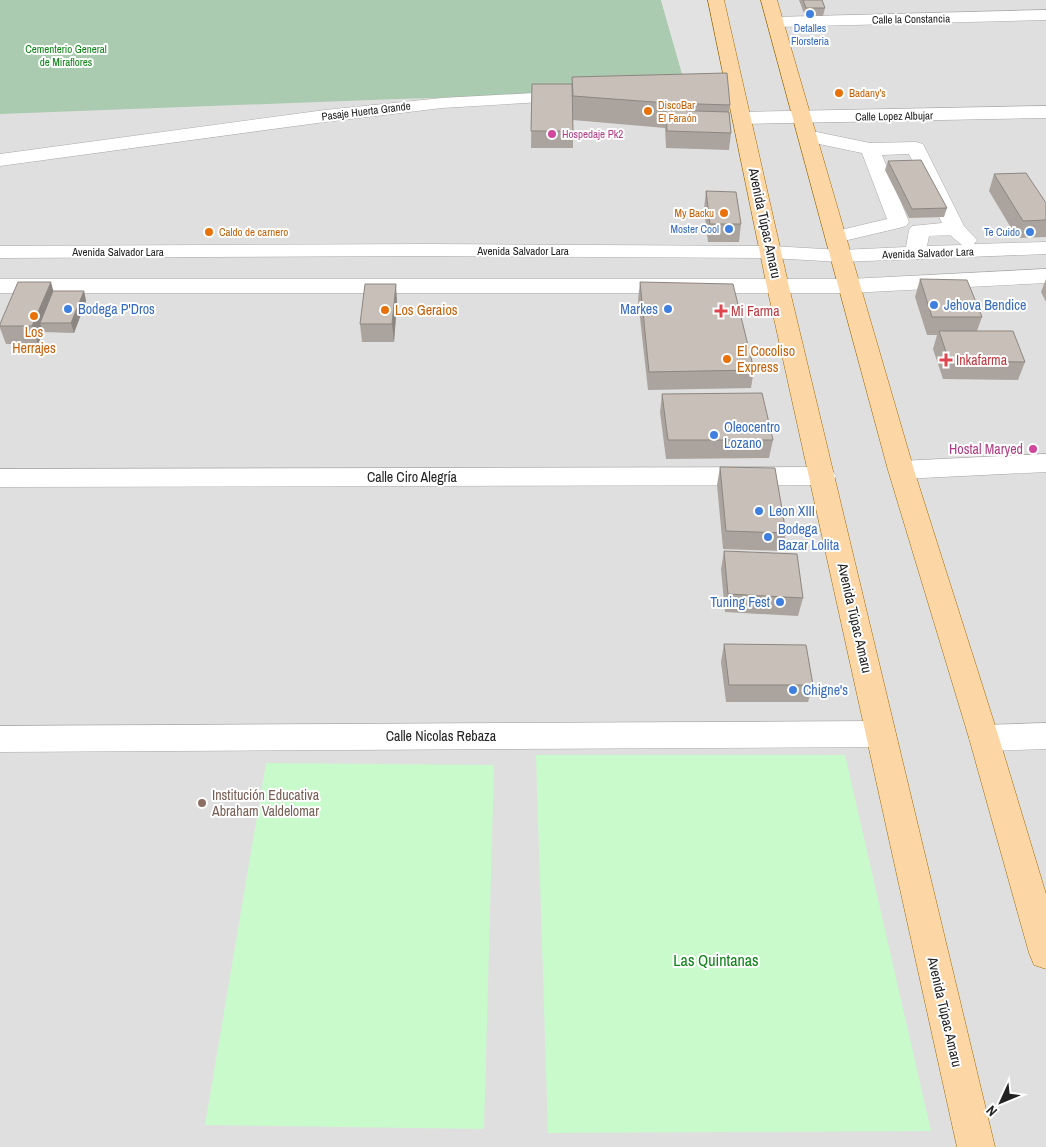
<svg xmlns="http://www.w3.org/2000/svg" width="1046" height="1147" viewBox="0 0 1046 1147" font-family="'Archivo Narrow',sans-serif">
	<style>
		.residential { fill: #e0dfdf }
		.cemetery { fill: #aacbaf }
		.park { fill: #c8facc }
		.parking { fill: #e2e2e2 }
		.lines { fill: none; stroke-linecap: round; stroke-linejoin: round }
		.minor-casing { stroke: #a9a9a9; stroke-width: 1 }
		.major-casing { stroke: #a06b00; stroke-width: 1 }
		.minor { fill: #fff; fill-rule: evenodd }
		.major { fill: #fcd6a4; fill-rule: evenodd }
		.wall { fill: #aba49e }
		.shaded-wall { fill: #8b8681 }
		.building { fill: #c7bfb8; stroke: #8b8681 }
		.shop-dot { fill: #3f7fe0; stroke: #fff; stroke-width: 2 }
		.food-dot { fill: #e8710a; stroke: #fff; stroke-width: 2 }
		.hotel-dot { fill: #d1479c; stroke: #fff; stroke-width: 2 }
		.health-dot { fill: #e0444e; stroke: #fff; stroke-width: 2 }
		.education-dot { fill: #8d6e63; stroke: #fff; stroke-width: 2 }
		.labels { text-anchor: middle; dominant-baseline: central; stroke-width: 4; stroke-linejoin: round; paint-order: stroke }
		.far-street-label { font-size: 11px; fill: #222; stroke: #fff }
		.far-shop-label { font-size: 11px; fill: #366cbe; stroke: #fff; text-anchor: end }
		.far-park-label { font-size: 11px; fill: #0c8416; stroke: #fff }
		.far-food-label { font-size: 11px; fill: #c56008; stroke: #fff; text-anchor: start }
		.far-hotel-label { font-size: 11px; fill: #b23c85; stroke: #fff; text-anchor: start }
		.street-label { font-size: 14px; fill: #222; stroke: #fff }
		.shop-label { font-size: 14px; fill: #366cbe; stroke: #fff; text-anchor: start }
		.food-label { font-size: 14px; fill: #c56008; stroke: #fff; text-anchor: start }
		.health-label { font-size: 14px; fill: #be3a42; stroke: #fff; text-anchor: start }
		.hotel-label { font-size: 14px; fill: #b23c85; stroke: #fff; text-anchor: end }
		.education-label { font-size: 14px; fill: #785e54; stroke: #fff; text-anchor: start }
		.near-park-label { font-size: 16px; fill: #0c8416; stroke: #fff }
	</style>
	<rect width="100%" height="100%" fill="#f2efe9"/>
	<!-- residential -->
	<rect class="residential" x="0" y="0" width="1046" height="1147"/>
	<!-- cemetery -->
	<path class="cemetery" d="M0,0H661L687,91L397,99L0,114Z"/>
	<!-- park -->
	<g class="park">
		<path d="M536,755H845L931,1131L548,1133Z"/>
		<path d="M266,763L494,765L484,1129L205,1125Z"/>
	</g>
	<!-- parking -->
	<path class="parking" d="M661,0H715L734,89L687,91Z"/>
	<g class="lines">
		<defs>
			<g id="minor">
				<path d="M1046,10V20L775,27L769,26L767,22L769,18L775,17Z"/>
				<path d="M570,91L576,92L579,96L576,100L442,108L325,122L0,166V154L325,110L442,98Z"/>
				<path d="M1046,106V118L743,124L736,122L734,118L736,114L743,112Z"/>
				<path d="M807,130L870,143L916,142L923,144L964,226L977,240L974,244L1046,242V254L841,262L771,258L429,256L0,258V246L429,244L771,246L841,250L906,247L909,230L912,226L942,223L909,154L882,155L909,222L906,226L899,228L835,243L828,241L825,237L828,233L887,219L862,153L800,140L798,136L800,132ZM950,235L962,245L927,246L929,236Z"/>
				<path d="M1046,269V283L849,293H0V279H849Z"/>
				<path d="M1046,454V472L901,479L892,476L888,470L892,464L901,461Z"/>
				<path d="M823,467L832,470L836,476L832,482L823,485L0,487V469Z"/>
				<path d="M881,721L892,725L896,734L892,743L881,747L0,752V726Z"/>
				<path d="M1046,723V749L984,751L973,747L969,738L973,729L984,725Z"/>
			</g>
			<g id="major">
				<path d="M708,0H724L789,287L995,1147H957L767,287Z"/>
				<path d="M761,0H777L914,470L999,738L1046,894V969L1034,965L1029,953L969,738L888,470Z"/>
			</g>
		</defs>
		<!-- minor casing -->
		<use href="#minor" class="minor-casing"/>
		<!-- major casing -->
		<use href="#major" class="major-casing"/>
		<!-- minor -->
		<use href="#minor" class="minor"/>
		<!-- major -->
		<use href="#major" class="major"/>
	</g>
	<!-- wall -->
	<g class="wall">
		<path d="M799,0H822L825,8L823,16H805Z"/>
		<path d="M572,77L730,105L729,112L731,133L729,150L666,148L665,128L573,120V148H531L532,84H572Z"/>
		<path d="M888,161L947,208L944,217L909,218L885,170Z"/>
		<path d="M994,174L1046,203V237L1017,238L989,191Z"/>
		<path d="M706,191L741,224L739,242H708L704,209Z"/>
		<path d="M920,279L982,317L977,331L1025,362L1018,380L943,379L933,349L937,335H927L915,297Z"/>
		<path d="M1046,279V302L1041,292Z"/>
		<path d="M640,282L754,370L751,388L648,390L638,300Z"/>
		<path d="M53,291H84L86,301L74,333L43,332L38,344H6L0,328V324Z"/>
		<path d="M397,302L394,342H362L360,324Z"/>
		<path d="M662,394L773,440L769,458L666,459L660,412Z"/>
		<path d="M720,467L786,533L782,551L723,549L717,485Z"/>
		<path d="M724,551L803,598L798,616L725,612L721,569Z"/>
		<path d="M724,644L813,685L808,702H726L721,662Z"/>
	</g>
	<!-- shaded-wall -->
	<g class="shaded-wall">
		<path d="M51,282L56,301L40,323L43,332L38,344L32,326Z"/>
		<path d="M396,284L397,302L394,342L392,324Z"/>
		<path d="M84,291L86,301L74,333L71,323Z"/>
	</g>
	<!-- building -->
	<g class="building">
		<path d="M803,0H822L825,8H806Z"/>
		<path d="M727,73L730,105L667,103L573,96L572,77Z"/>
		<path d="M532,84H572L573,131H531Z"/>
		<path d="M666,110L729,112L731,133L667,131Z"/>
		<path d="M921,160L947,208L912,209L888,161Z"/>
		<path d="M1026,173L1046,203V220L1023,221L994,174Z"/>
		<path d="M706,191L736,192L741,224H710Z"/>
		<path d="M920,279L967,280L982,317H932Z"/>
		<path d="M18,282H51L32,326H0V324Z"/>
		<path d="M640,282L733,284L754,370L649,372Z"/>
		<path d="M365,284H396L392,324H360Z"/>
		<path d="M53,291H84L71,323H40Z"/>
		<path d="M939,331H1013L1025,362L949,361Z"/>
		<path d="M762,393L773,440H668L662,394Z"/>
		<path d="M720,467L775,468L786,533L726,531Z"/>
		<path d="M724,551L797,554L803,598L728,594Z"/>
		<path d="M724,644L806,645L813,685H729Z"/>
	</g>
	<!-- markers -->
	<g class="shop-dot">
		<circle cx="810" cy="14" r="5"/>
		<circle cx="729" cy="229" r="5"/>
		<circle cx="1030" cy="232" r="5"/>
		<circle cx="934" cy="305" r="5"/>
		<circle cx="68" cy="309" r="5"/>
		<circle cx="668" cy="309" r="5"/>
		<circle cx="714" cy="435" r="5"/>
		<circle cx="759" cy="511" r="5"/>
		<circle cx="768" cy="537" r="5"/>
		<circle cx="780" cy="602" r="5"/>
		<circle cx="793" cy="690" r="5"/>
	</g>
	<g class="food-dot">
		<circle cx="839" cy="93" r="5"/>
		<circle cx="648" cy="111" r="5"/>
		<circle cx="724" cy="213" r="5"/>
		<circle cx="209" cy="232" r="5"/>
		<circle cx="385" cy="310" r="5"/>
		<circle cx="34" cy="316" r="5"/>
		<circle cx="727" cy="359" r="5"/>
	</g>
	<g class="hotel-dot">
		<circle cx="552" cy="134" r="5"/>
		<circle cx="1033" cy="449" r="5"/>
	</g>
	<g class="health-dot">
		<path d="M718.5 303.5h5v5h5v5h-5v5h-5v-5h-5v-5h5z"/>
		<path d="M943.5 352.5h5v5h5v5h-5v5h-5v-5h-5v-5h5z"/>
	</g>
	<circle class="education-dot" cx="202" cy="803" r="5"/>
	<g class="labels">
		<!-- far-street labels -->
		<g class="far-street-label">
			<text transform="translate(911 19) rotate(-1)">Calle la Constancia</text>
			<text transform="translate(366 111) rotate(-7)">Pasaje Huerta Grande</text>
			<text transform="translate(894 116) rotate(-1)">Calle Lopez Albujar</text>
			<text x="523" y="251">Avenida Salvador Lara</text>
			<text x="118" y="252">Avenida Salvador Lara</text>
			<text transform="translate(928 253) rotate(-2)">Avenida Salvador Lara</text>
		</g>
		<!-- far-shop labels -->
		<g class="far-shop-label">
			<text x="810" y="28" text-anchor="middle">Detalles<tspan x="810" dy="13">Florsteria</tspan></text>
			<text x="719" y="229">Moster Cool</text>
			<text x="1020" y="232">Te Cuido</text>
		</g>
		<!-- far-park labels -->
		<g class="far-park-label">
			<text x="66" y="49">Cementerio General<tspan x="66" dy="13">de Miraflores</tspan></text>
		</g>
		<!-- far-food labels -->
		<g class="far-food-label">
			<text x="849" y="93">Badany's</text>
			<text x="658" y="105">DiscoBar<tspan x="658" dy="13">El Faraón</tspan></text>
			<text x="714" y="213" text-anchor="end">My Backu</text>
			<text x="219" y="232">Caldo de carnero</text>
		</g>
		<!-- far-hotel labels -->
		<g class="far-hotel-label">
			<text x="562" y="134">Hospedaje Pk2</text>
		</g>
		<!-- street labels -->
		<g class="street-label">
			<text transform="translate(765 223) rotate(78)">Avenida Túpac Amaru</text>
			<text x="412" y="477">Calle Ciro Alegría</text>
			<text transform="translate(855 618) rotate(77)">Avenida Túpac Amaru</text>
			<text x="441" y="736">Calle Nicolas Rebaza</text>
			<text transform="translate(945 1012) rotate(77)">Avenida Túpac Amaru</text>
		</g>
		<!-- shop labels -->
		<g class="shop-label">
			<text x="944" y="305">Jehova Bendice</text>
			<text x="78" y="309">Bodega P'Dros</text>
			<text x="658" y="309" text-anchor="end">Markes</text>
			<text x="724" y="427">Oleocentro<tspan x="724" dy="16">Lozano</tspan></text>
			<text x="769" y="511">Leon XIII</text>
			<text x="778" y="529">Bodega<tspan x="778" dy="16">Bazar Lolita</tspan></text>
			<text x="770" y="602" text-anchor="end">Tuning Fest</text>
			<text x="803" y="690">Chigne's</text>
		</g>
		<!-- food labels -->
		<g class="food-label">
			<text x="395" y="310">Los Geraios</text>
			<text x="34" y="332" text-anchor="middle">Los<tspan x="34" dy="16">Herrajes</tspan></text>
			<text x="737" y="351">El Cocoliso<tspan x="737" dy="16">Express</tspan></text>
		</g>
		<!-- health labels -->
		<g class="health-label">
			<text x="731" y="311">Mi Farma</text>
			<text x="956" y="360">Inkafarma</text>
		</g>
		<!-- hotel labels -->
		<g class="hotel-label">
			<text x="1023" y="449">Hostal Maryed</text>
		</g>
		<!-- education labels -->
		<g class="education-label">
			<text x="212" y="795">Institución Educativa<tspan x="212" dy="16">Abraham Valdelomar</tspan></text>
		</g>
		<!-- near-park labels -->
		<g class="near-park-label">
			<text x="716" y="960">Las Quintanas</text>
		</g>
	</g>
	<!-- north arrow -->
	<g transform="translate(1001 1102) rotate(226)" stroke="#ffffff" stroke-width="4" paint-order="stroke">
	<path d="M0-4L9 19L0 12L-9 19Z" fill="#222222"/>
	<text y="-8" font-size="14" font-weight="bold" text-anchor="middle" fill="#222222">N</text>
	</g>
</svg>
